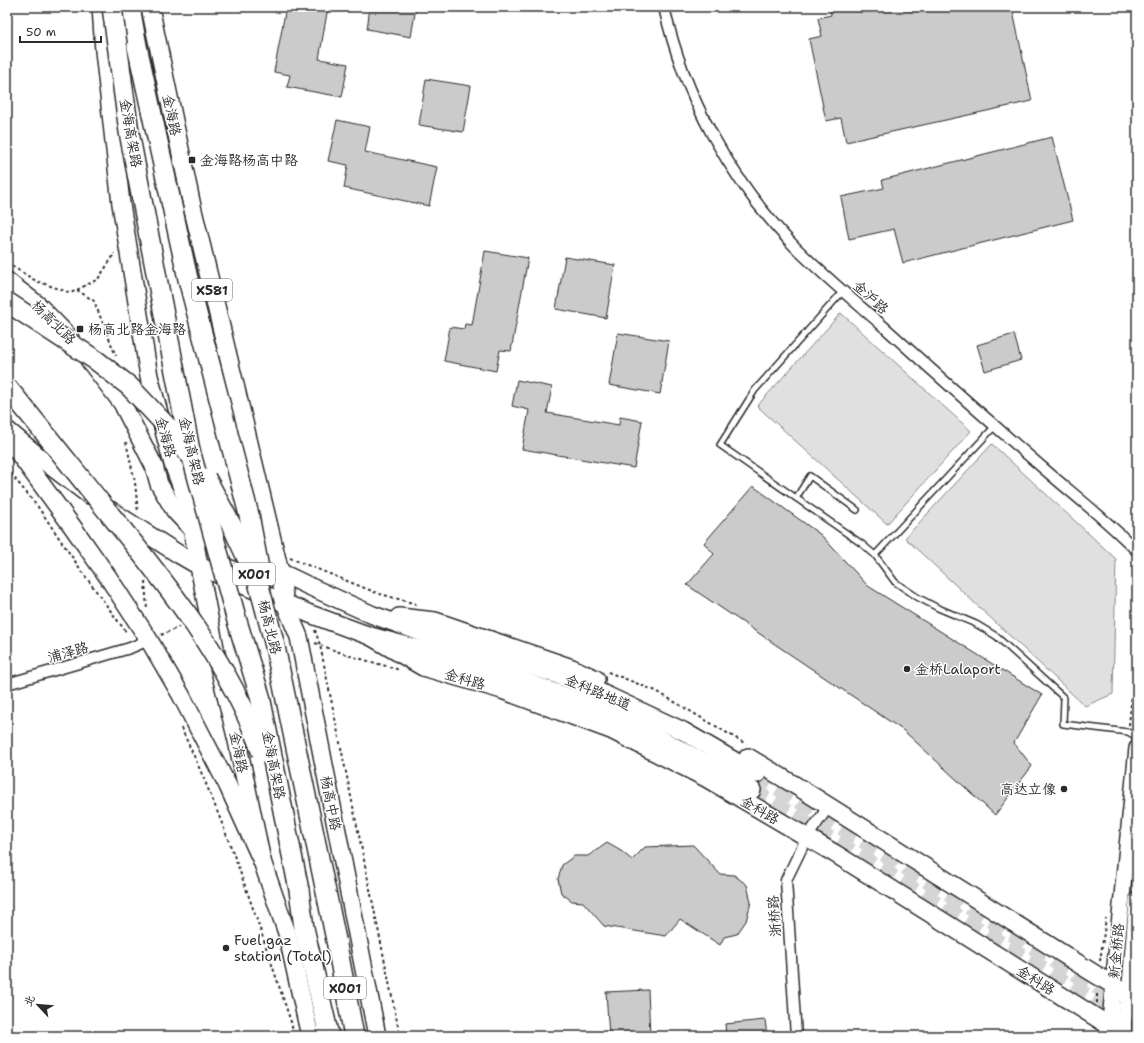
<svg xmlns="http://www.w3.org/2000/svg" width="1144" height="1043" viewBox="0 0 1144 1043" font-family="'Shantell Sans','LXGW WenKai TC',sans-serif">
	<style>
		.green { fill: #e0e0e0; stroke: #868686 }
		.building { fill: #cbcbcb; stroke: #2b2b2b }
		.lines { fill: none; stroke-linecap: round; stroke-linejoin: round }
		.primary-tunnel { stroke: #d5d5d5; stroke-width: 17; stroke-dasharray: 17 8; stroke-linecap: butt }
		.lane-casing { stroke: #2b2b2b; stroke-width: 8 }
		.street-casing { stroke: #2b2b2b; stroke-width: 13 }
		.secondary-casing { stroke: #2b2b2b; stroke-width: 18 }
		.primary-casing { stroke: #2b2b2b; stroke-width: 20 }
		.highway-casing { stroke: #2b2b2b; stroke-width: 22 }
		.path { stroke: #2b2b2b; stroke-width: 2; stroke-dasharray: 3 3; stroke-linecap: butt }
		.lane { stroke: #fff; stroke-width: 5 }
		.street { stroke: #fff; stroke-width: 10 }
		.secondary { stroke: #fff; stroke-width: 15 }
		.primary { stroke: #fff; stroke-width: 17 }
		.highway { stroke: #fff; stroke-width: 19 }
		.highway-bridge-casing { stroke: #2b2b2b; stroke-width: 22; stroke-linecap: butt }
		.highway-bridge { stroke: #fff; stroke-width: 19 }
		.poi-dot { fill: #2b2b2b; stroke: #fff; stroke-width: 1.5 }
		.labels { text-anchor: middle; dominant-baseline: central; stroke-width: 3; stroke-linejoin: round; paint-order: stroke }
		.shield { fill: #fff; stroke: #6b6b6b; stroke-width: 1 }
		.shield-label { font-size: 13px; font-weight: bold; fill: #2b2b2b }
		.street-label { font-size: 14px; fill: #2b2b2b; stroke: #fff }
		.poi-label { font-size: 14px; fill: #2b2b2b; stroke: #fff; text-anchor: start }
	</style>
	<rect width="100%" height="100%" fill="#fff"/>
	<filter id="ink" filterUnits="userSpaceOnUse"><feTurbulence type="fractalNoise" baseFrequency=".025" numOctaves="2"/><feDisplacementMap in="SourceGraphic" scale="8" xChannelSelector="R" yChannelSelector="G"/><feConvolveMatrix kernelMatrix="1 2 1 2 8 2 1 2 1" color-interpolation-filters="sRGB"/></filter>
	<g filter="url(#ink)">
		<!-- green -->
		<g class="green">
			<path d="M841,313L971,431L887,524L757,406Z"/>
			<path d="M992,444L1116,559L1113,694L1085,706L905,538Z"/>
		</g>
		<!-- building -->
		<g class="building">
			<path d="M286,7H328L319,59L348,64L342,97L287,87L290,75L274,72Z"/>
			<path d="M370,7H416L411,37L367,29Z"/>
			<path d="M830,7H1012L1032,101L846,142L841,118L826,121L809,39L822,36L818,18L831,15Z"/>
			<path d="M426,79L471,86L463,132L419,125Z"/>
			<path d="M337,120L370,127L365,152L437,167L429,206L344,188L348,165L328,161Z"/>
			<path d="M1052,137L1073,220L903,263L894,229L849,239L841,197L884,188L882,180Z"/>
			<path d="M485,251L528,258L511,351L500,350L496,371L444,361L450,327L464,329L465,324L472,325Z"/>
			<path d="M565,257L615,265L606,318L556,309Z"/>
			<path d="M618,333L669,341L660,394L609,385Z"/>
			<path d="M1014,334L1021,360L985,371L977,345Z"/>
			<path d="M517,380L552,387L547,413L619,425L620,417L642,421L634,468L522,449L529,410L512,406Z"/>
			<path d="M753,486L821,535L868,586L1042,695L1014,743L1032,766L995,815L904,731L687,585L714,554L704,543Z"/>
			<path d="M607,843L621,851L632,860L645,847L693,845L720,874L734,875L747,885L751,902L746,921L737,934L724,937L720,945L680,919L666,936L604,926L583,902L572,901L561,893L558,879L562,865L574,856H588Z"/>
			<path d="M648,990L650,1036H609L606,992Z"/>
			<path d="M765,1020L767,1036H726L725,1024Z"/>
		</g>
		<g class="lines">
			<!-- primary-tunnel -->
			<g class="primary-tunnel">
				<path d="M757,774L1137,1011"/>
				<path d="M752,790L789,814L1111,1011L1137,1029"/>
			</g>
			<defs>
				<g id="lane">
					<path d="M843,291L755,390L720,445L862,544L875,555L995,426"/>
					<path d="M796,498L810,476L857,510"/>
					<path d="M875,555L895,582L917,597L938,608L976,624L996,636L1064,698L1063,724L1128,732L1137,737"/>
				</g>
				<g id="street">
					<path d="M664,7C684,97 731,181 795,247C823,275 853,300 883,326C936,374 989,421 1043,468C1074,495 1108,521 1137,551"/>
					<path d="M7,684L130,648L149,640"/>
					<path d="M796,1036L786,880L807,837L829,806"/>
				</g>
				<g id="secondary">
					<path d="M1111,1036V1011L1115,965L1137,748"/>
					<path d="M1124,1036V1020L1130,984L1137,900"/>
				</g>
				<g id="primary">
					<path d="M101,7L104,51L121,204L149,376L173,464L188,504L199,566L218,663L237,741L262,861"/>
					<path d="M150,7L192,206L280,572L285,603L299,637L377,1036"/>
					<path d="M7,281L38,305L70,338"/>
					<path d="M89,360L122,403L154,466L159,484L175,511L194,531L311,587L373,615L429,635L512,660L558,675L593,689L683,731L757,774"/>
					<path d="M7,430L44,461L89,495"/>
					<path d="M9,440L72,526L108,577L149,640L181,695L228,786L262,861L287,933L310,1036"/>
					<path d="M110,510L180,555L199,566L310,614L370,636L430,652L510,676L581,702L653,735L711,766L752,790"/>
					<path d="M399,617L435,621L572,668L596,679"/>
					<path d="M370,636L423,667L502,690L611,730L706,778L834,853L1124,1035"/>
					<path d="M748,757L803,790L1090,971L1113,985L1128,997"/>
				</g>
				<g id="highway">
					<path d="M130,7L137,46"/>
					<path d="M299,890L304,928L329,1036"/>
					<path d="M336,940L354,1036"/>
				</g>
			</defs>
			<!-- lane casing -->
			<use href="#lane" class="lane-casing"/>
			<!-- street casing -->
			<use href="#street" class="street-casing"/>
			<!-- secondary casing -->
			<use href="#secondary" class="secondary-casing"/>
			<!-- primary casing -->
			<use href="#primary" class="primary-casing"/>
			<!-- highway casing -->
			<use href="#highway" class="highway-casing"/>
			<!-- path -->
			<g class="path">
				<path d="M7,263L36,281L71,293L98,279L114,255V253"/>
				<path d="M77,290L94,301L116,356"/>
				<path d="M126,442L135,482L138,513"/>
				<path d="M7,469L38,507L83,573L126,632"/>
				<path d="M290,558L377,593L416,604"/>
				<path d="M145,581L147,610"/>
				<path d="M315,630L320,645L400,1036"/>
				<path d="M161,635L179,627"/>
				<path d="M315,643L347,655L400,670"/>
				<path d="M608,672L656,691L746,744"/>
				<path d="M1129,725L1137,644"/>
				<path d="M181,728C226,822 258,923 291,1022L294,1036"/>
				<path d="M1100,961L1106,918"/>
				<path d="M1097,1003V991"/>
			</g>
			<!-- lane -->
			<use href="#lane" class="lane"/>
			<!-- street -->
			<use href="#street" class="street"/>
			<!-- secondary -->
			<use href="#secondary" class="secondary"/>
			<!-- primary -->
			<use href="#primary" class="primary"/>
			<!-- highway -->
			<use href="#highway" class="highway"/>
			<defs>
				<g id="highway-bridge">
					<path d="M112,7L129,132L190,450L237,621L260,696L299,890"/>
					<path d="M137,46L188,279L249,515L259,568"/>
					<path d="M7,302L97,361L129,386L177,437L188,453"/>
					<path d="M7,387C41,428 74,470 108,512C168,585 230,663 262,753"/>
					<path d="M206,478L234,530L258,582L274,642L336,940"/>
				</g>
			</defs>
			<!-- highway-bridge casing -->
			<use href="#highway-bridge" class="highway-bridge-casing"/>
			<!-- highway-bridge -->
			<use href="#highway-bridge" class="highway-bridge"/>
		</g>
	</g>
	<!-- markers -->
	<g class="poi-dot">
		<rect x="188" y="156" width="8" height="8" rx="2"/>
		<rect x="76" y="325" width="8" height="8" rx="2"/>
		<circle cx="907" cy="669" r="4"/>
		<circle cx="1064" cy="789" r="4"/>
		<circle cx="226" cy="948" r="4"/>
	</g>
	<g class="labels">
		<!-- shield labels -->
		<g class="shield">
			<rect x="192" y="279" width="40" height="22" rx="3"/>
			<rect x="233" y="563" width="42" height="22" rx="3"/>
			<rect x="324" y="977" width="42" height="22" rx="3"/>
		</g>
		<g class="shield-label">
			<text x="212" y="290">X581</text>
			<text x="254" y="574">X001</text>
			<text x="345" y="988">X001</text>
		</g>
		<!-- street labels -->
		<g class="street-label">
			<text transform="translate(172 115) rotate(78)">金海路</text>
			<text transform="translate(131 133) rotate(80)">金海高架路</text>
			<text transform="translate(871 297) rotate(42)">金沪路</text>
			<text transform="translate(54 322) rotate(45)">杨高北路</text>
			<text transform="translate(166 437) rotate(75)">金海路</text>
			<text transform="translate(192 451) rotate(77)">金海高架路</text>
			<text transform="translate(270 627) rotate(76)">杨高北路</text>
			<text transform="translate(68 652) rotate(-16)">浦泽路</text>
			<text transform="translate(465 679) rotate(16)">金科路</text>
			<text transform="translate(598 692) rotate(23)">金科路地道</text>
			<text transform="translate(239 752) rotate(78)">金海路</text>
			<text transform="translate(274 765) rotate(79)">金海高架路</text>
			<text transform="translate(331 803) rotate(79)">杨高中路</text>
			<text transform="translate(760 810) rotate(30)">金科路</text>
			<text transform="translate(774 916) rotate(-94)">浙桥路</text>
			<text transform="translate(1116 951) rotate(-85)">新金桥路</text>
			<text transform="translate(1036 980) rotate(32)">金科路</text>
		</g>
		<!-- poi labels -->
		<g class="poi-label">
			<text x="200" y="160">金海路杨高中路</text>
			<text x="88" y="329">杨高北路金海路</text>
			<text x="915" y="669">金桥Lalaport</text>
			<text x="1056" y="789" text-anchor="end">高达立像</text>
			<text x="234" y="940">Fuel gaz<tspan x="234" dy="16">station (Total)</tspan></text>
		</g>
	</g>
	<!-- margin -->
	<rect width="1144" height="1043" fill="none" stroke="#fff" stroke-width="24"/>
	<rect x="12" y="12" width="1120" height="1019" fill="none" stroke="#2b2b2b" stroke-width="1.5" filter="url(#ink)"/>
	<!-- north arrow -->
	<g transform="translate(38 1005) rotate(296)" stroke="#ffffff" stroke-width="3" paint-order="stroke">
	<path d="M0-3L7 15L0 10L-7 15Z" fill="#2b2b2b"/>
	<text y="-6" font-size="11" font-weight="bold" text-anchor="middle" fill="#2b2b2b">北</text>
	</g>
	<!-- scale -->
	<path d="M20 36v6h81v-6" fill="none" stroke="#2b2b2b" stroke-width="2"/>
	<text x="26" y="36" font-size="12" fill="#2b2b2b" stroke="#ffffff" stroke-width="3" paint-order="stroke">50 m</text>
</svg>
